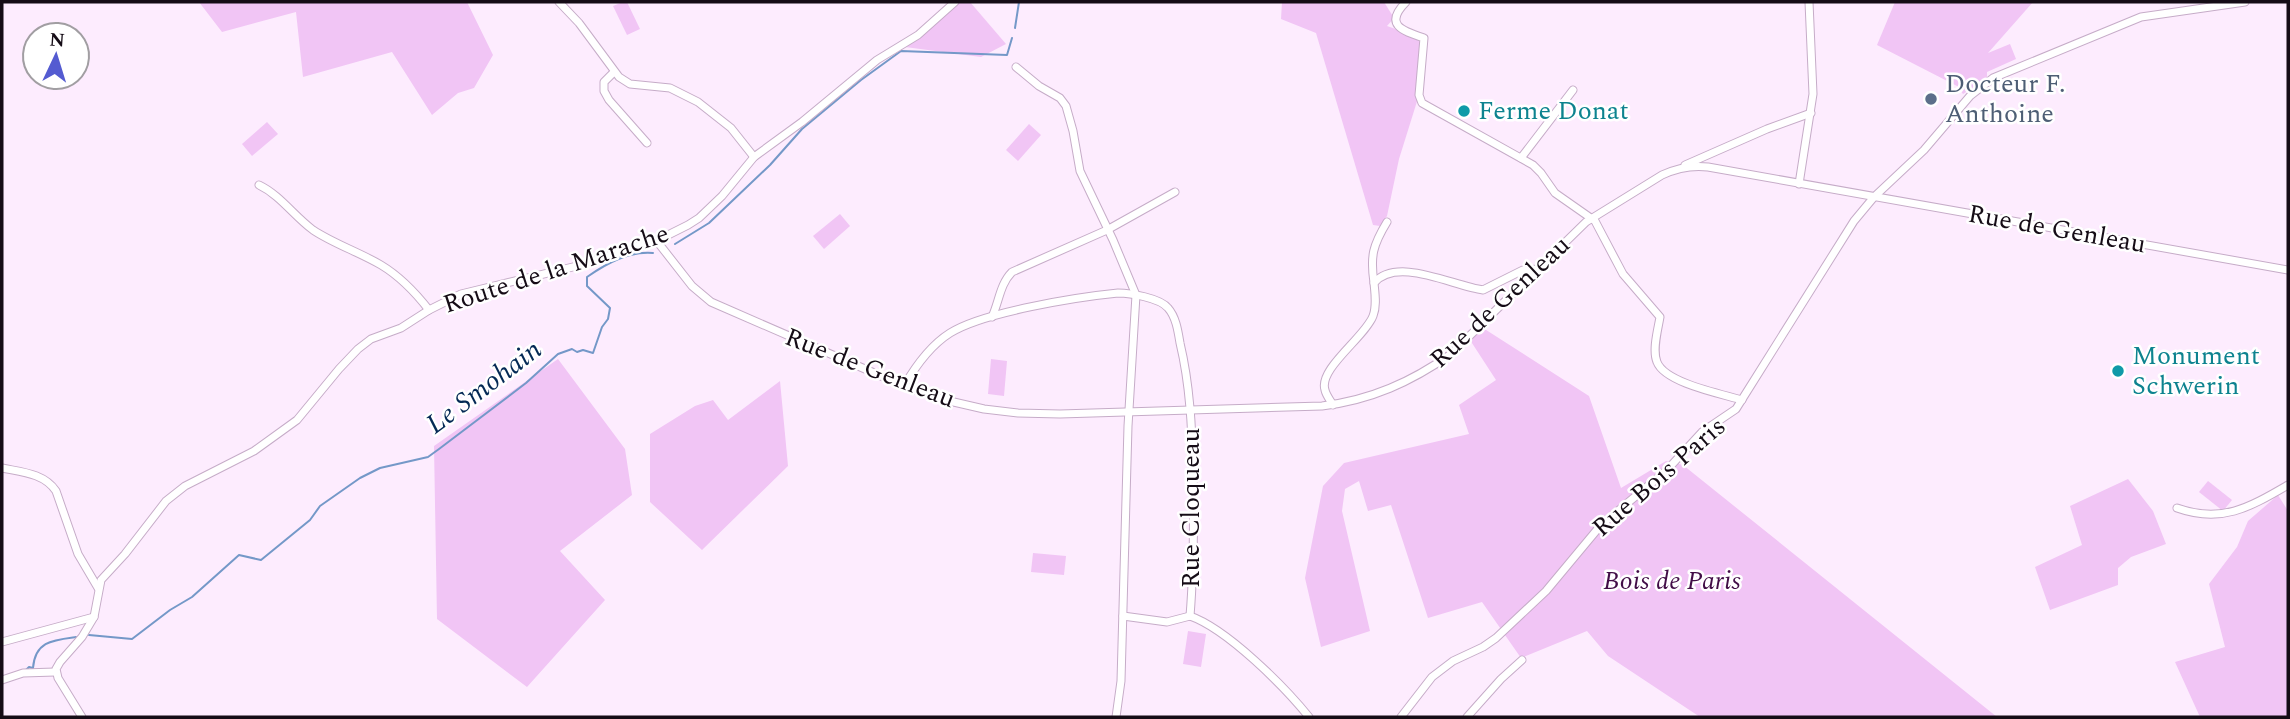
<svg xmlns="http://www.w3.org/2000/svg" width="2290" height="719" viewBox="0 0 2290 719" font-family="Spectral,serif">
	<style>
		.green { fill: #f1c5f5 }
		.lines { fill: none; stroke-linecap: round; stroke-linejoin: round }
		.stream { stroke: #7498c8; stroke-width: 2 }
		.minor-casing { stroke: #c6acc8; stroke-width: 9 }
		.minor { stroke: #fff; stroke-width: 7 }
		.service-dot { fill: #5c6f8a; stroke: #fff; stroke-width: 2.5 }
		.culture-dot { fill: #0f9aa8; stroke: #fff; stroke-width: 2.5 }
		.labels { text-anchor: middle; dominant-baseline: central; stroke-width: 5; stroke-linejoin: round; paint-order: stroke }
		.service-label { font-size: 26px; fill: #4e5e75; stroke: #fff; text-anchor: start }
		.culture-label { font-size: 26px; fill: #0d838f; stroke: #fff; text-anchor: start }
		.street-label { font-size: 26px; fill: #150c16; stroke: #fff }
		.park-label { font-size: 26px; font-style: italic; fill: #420d47; stroke: #fff }
		.water-label { font-size: 28px; font-style: italic; fill: #042955; stroke: #fff }
	</style>
	<rect width="100%" height="100%" fill="#fdecfe"/>
	<!-- green -->
	<g class="green">
		<path d="M199,2H467L493,55L474,88L458,93L432,115L392,52L303,77L296,12L222,32Z"/>
		<path d="M623,2H627L640,29L627,35L613,6Z"/>
		<path d="M960,2H970L1006,44L981,57L905,47Z"/>
		<path d="M1282,2H1384L1394,18L1387,26L1407,33L1422,42L1419,95L1399,159L1387,216L1380,226L1373,225L1316,33L1281,19Z"/>
		<path d="M1895,2H2033L1988,53L2010,44L2016,59L1987,72V78L1963,94L1957,86L1877,45Z"/>
		<path d="M267,122L278,134L252,156L242,144Z"/>
		<path d="M1029,124L1041,135L1018,161L1006,150Z"/>
		<path d="M840,214L850,226L824,249L813,236Z"/>
		<path d="M1483,328L1589,396L1621,488L1666,461L1683,465L1997,717H1700L1608,656L1587,631L1521,658L1482,602L1428,618L1391,505L1368,511L1359,481L1345,489L1342,511L1370,631L1321,647L1305,578L1323,486L1344,463L1469,434L1459,405L1496,380L1470,340Z"/>
		<path d="M558,359L625,449L632,495L560,551L605,600L527,687L437,619L434,446Z"/>
		<path d="M991,359L1007,361L1004,396L988,394Z"/>
		<path d="M780,381L788,466L702,550L650,502V434L695,406L713,400L728,420Z"/>
		<path d="M2128,479L2153,511L2166,544L2131,557L2118,568V585L2050,610L2035,567L2082,545L2070,506Z"/>
		<path d="M2208,481L2232,500L2223,511L2199,492Z"/>
		<path d="M2278,495L2288,511V717H2200L2175,662L2225,647L2209,584L2237,547L2248,521Z"/>
		<path d="M1033,553L1066,556L1064,575L1031,572Z"/>
		<path d="M1188,631L1206,634L1201,667L1183,664Z"/>
	</g>
	<g class="lines">
		<!-- stream -->
		<g class="stream">
			<path d="M1015,28L1019,2"/>
			<path d="M675,244L709,223L770,165L802,129L861,80L901,51L1007,55L1012,38"/>
			<path d="M89,635L132,639L170,610L192,597L239,555L261,560L310,520L320,506L360,478L380,468L428,457L439,449L526,383L558,354L572,349L577,352L583,350L593,353L602,327L608,319L610,308L587,286V277C607,263 629,251 653,253"/>
			<path d="M26,670L29,667L33,668C35,641 53,640 76,637"/>
		</g>
		<defs>
			<g id="minor">
				<path d="M559,2L579,23L619,77L630,84L670,88L698,102L731,128L754,157"/>
				<path d="M1406,2C1383,25 1403,31 1424,38L1419,95L1422,103L1533,165L1541,173L1555,193L1595,221L1623,274L1660,317C1658,329 1652,350 1657,362C1665,383 1722,394 1742,400"/>
				<path d="M1016,67L1039,86L1060,98L1066,106L1073,131L1080,171L1113,240L1136,295L1128,426L1121,681L1116,717"/>
				<path d="M614,72L604,82V91L609,100L647,143"/>
				<path d="M1521,158L1573,90"/>
				<path d="M1685,165L1767,129L1811,113"/>
				<path d="M1799,184L1813,94L1809,2"/>
				<path d="M259,185C280,195 294,216 313,230C334,244 359,252 381,265C401,277 415,292 429,310"/>
				<path d="M656,240L692,286L711,302L904,386L945,400L984,409L1018,413L1060,414L1322,406C1371,400 1411,382 1451,354L1586,222L1662,175C1677,168 1691,165 1708,167L2288,270"/>
				<path d="M1374,283C1370,256 1373,245 1387,222"/>
				<path d="M992,317C999,302 1000,284 1012,272L1107,230L1175,192"/>
				<path d="M904,386C915,367 931,345 950,333C983,312 1078,297 1118,293C1130,293 1160,298 1168,308C1176,317 1178,331 1180,343C1190,385 1192,428 1193,471C1194,519 1194,567 1190,616"/>
				<path d="M1333,405C1330,400 1326,395 1325,390C1318,369 1365,337 1373,316C1377,306 1375,294 1374,283C1397,256 1453,286 1483,290L1523,270L1539,269"/>
				<path d="M2,468C21,472 44,473 56,491L78,554L98,588"/>
				<path d="M2177,508C2222,524 2250,507 2288,485"/>
				<path d="M1123,616L1167,622L1190,616"/>
				<path d="M1190,616C1227,629 1284,686 1309,717"/>
				<path d="M2,642L94,617"/>
				<path d="M2,680L23,673L55,672"/>
				<path d="M82,717L58,678L56,669L60,662L82,637L94,617L101,580L125,554L166,501L185,486L254,451L297,420L339,369L358,349L371,339L401,328L429,310L461,294L577,266L662,238L688,225L699,218L722,196L754,157L802,122L877,60L918,35L955,2"/>
				<path d="M1401,717L1432,677L1453,661L1483,647L1496,638L1546,591L1601,525L1666,471L1702,432L1736,409L1854,221L1874,197L1924,150L1970,96L1993,78L2141,17L2245,2"/>
				<path d="M1467,717L1501,679L1522,660"/>
			</g>
		</defs>
		<!-- minor casing -->
		<use href="#minor" class="minor-casing"/>
		<!-- minor -->
		<use href="#minor" class="minor"/>
	</g>
	<!-- markers -->
	<circle class="service-dot" cx="1931" cy="99" r="7"/>
	<g class="culture-dot">
		<circle cx="1464" cy="111" r="7"/>
		<circle cx="2118" cy="371" r="7"/>
	</g>
	<g class="labels">
		<!-- service labels -->
		<g class="service-label">
			<text x="1945" y="84">Docteur F.<tspan x="1945" dy="30">Anthoine</tspan></text>
		</g>
		<!-- culture labels -->
		<g class="culture-label">
			<text x="1478" y="111">Ferme Donat</text>
			<text x="2132" y="356">Monument<tspan x="2132" dy="30">Schwerin</tspan></text>
		</g>
		<!-- street labels -->
		<g class="street-label">
			<text transform="translate(2057 229) rotate(10)">Rue de Genleau</text>
			<text transform="translate(556 269) rotate(-18)">Route de la Marache</text>
			<text transform="translate(1500 302) rotate(-43)">Rue de Genleau</text>
			<text transform="translate(870 368) rotate(21)">Rue de Genleau</text>
			<text transform="translate(1659 477) rotate(-41)">Rue Bois Paris</text>
			<text transform="translate(1191 508) rotate(-90)">Rue Cloqueau</text>
		</g>
		<!-- park labels -->
		<g class="park-label">
			<text x="1672" y="581">Bois de Paris</text>
		</g>
		<!-- water labels -->
		<g class="water-label">
			<text transform="translate(484 387) rotate(-37)">Le Smohain</text>
		</g>
	</g>
	<!-- border -->
	<rect width="2290" height="719" fill="none" stroke="#150c16" stroke-width="7"/>
	<!-- north arrow -->
	<g transform="translate(56 56) rotate(4)"><circle r="33" fill="#ffffff" stroke="#a19ea2" stroke-width="2"/>
	<path d="M0-5L12 26L0 18L-12 26Z" fill="#545bd1"/>
	<text y="-10" font-size="19" font-weight="bold" text-anchor="middle" fill="#150c16">N</text>
	</g>
</svg>
